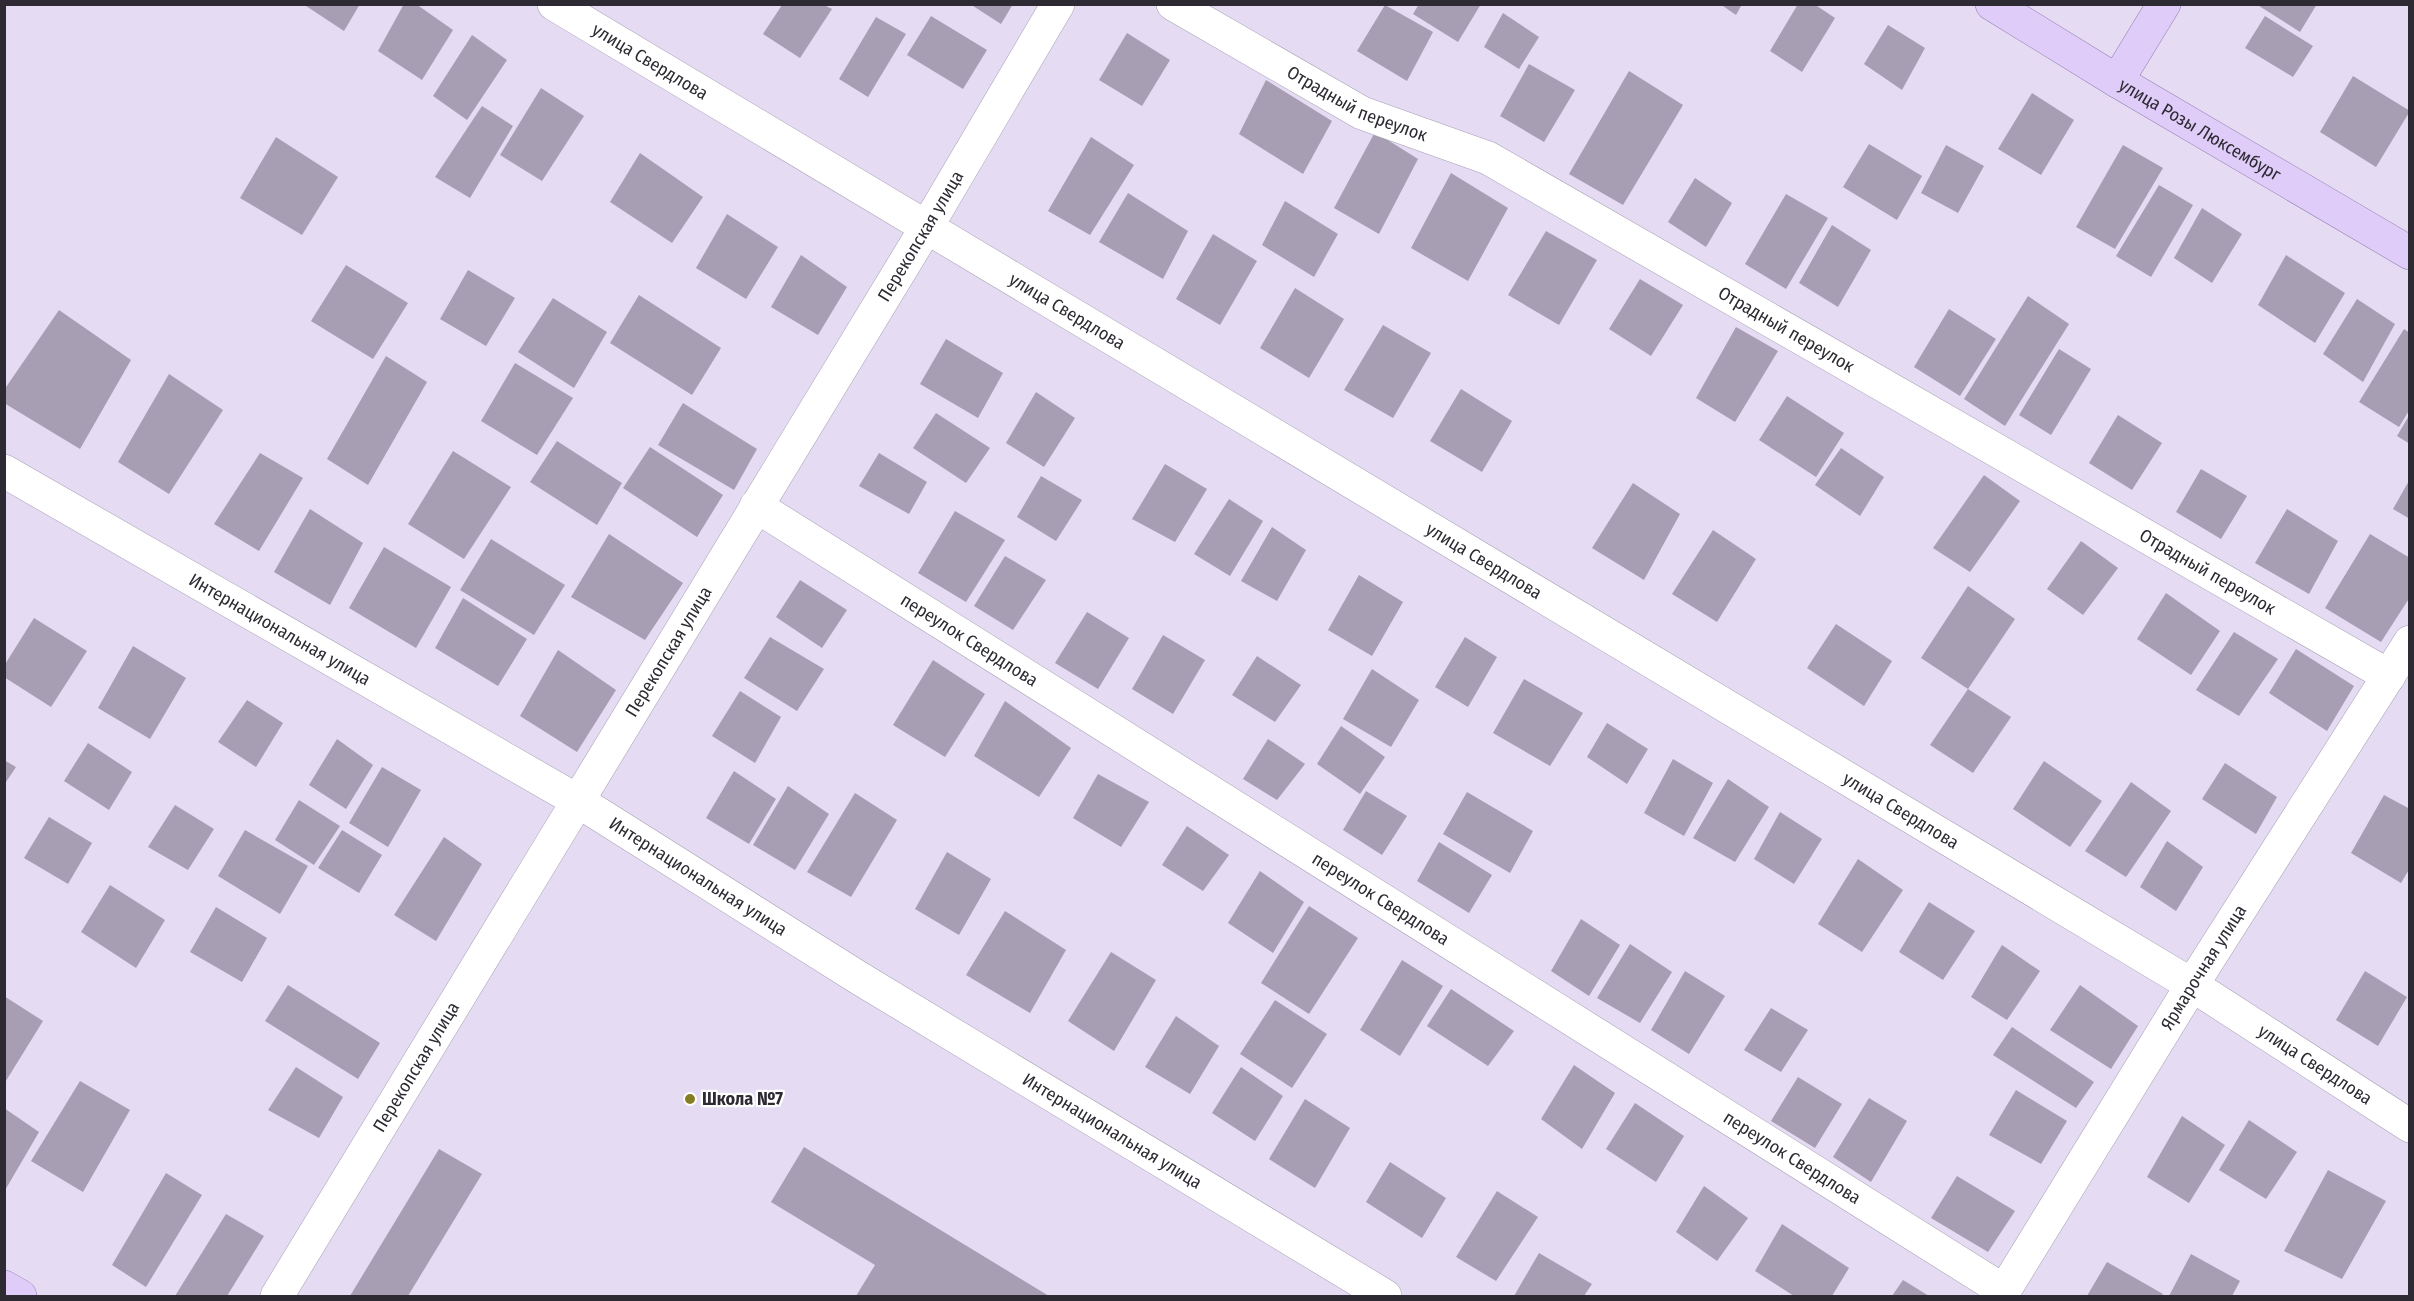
<svg xmlns="http://www.w3.org/2000/svg" width="2414" height="1301" viewBox="0 0 2414 1301" font-family="'Fira Sans Condensed',sans-serif">
	<style>
		.building { fill: #a79eb3 }
		.lines { fill: none; stroke-linecap: round; stroke-linejoin: round }
		.minor-casing { stroke: #a79fb4; stroke-width: 34 }
		.major-casing { stroke: #937db0; stroke-width: 34 }
		.minor { stroke: #fff; stroke-width: 33 }
		.major { stroke: #dfccf8; stroke-width: 33 }
		.poi-dot { fill: #857d24; stroke: #fff; stroke-width: 2 }
		.labels { text-anchor: middle; dominant-baseline: central; stroke-width: 4.5; stroke-linejoin: round; paint-order: stroke }
		.street-label { font-size: 18px; fill: #2e2a33; stroke: #fff }
		.poi-label { font-size: 18px; font-weight: bold; fill: #2e2a33; stroke: #fff; text-anchor: start }
	</style>
	<rect width="100%" height="100%" fill="#e5dcf3"/>
	<!-- building -->
	<g class="building">
		<path d="M303,4H360L344,31Z"/>
		<path d="M404,4H416L453,30L422,80L378,51Z"/>
		<path d="M970,4H1013L1001,24Z"/>
		<path d="M1419,4H1481L1458,42L1413,14Z"/>
		<path d="M1720,4H1742L1736,15Z"/>
		<path d="M1798,4H1814L1835,18L1802,72L1770,51Z"/>
		<path d="M2256,4H2317L2300,32Z"/>
		<path d="M782,5H824L832,9L800,58L763,34Z"/>
		<path d="M1385,5L1433,32L1407,81L1357,51Z"/>
		<path d="M1503,13L1539,37L1519,69L1484,47Z"/>
		<path d="M931,16L987,50L963,89L907,55Z"/>
		<path d="M2265,16L2313,46L2293,77L2245,48Z"/>
		<path d="M876,17L906,34L868,97L839,79Z"/>
		<path d="M1888,25L1925,48L1902,90L1864,64Z"/>
		<path d="M1127,33L1170,60L1142,106L1099,80Z"/>
		<path d="M472,35L507,60L467,120L433,96Z"/>
		<path d="M1529,64L1575,90L1544,142L1500,116Z"/>
		<path d="M1629,71L1683,105L1623,205L1569,174Z"/>
		<path d="M2353,76L2410,111L2376,167L2320,132Z"/>
		<path d="M1266,80L1332,121L1303,174L1239,134Z"/>
		<path d="M541,88L584,116L542,181L500,155Z"/>
		<path d="M2032,93L2074,120L2041,175L1998,149Z"/>
		<path d="M482,106L513,126L470,198L435,177Z"/>
		<path d="M1375,132L1418,159L1379,234L1334,208Z"/>
		<path d="M276,137L338,177L302,235L240,198Z"/>
		<path d="M1091,137L1134,165L1090,235L1048,211Z"/>
		<path d="M1869,144L1922,176L1897,220L1843,187Z"/>
		<path d="M1946,145L1984,166L1958,213L1921,193Z"/>
		<path d="M2123,145L2163,168L2115,249L2076,227Z"/>
		<path d="M640,153L703,197L672,243L610,202Z"/>
		<path d="M1451,173L1508,208L1468,281L1411,248Z"/>
		<path d="M1695,178L1732,203L1706,247L1668,222Z"/>
		<path d="M2159,185L2193,205L2151,277L2116,256Z"/>
		<path d="M1128,193L1188,231L1163,279L1099,242Z"/>
		<path d="M1786,194L1828,218L1786,289L1745,264Z"/>
		<path d="M1285,201L1338,234L1314,277L1262,245Z"/>
		<path d="M2202,208L2242,234L2212,283L2174,258Z"/>
		<path d="M727,214L778,247L746,299L696,268Z"/>
		<path d="M1832,225L1871,250L1838,307L1799,283Z"/>
		<path d="M1546,231L1597,260L1559,325L1508,295Z"/>
		<path d="M1213,234L1257,261L1220,325L1176,299Z"/>
		<path d="M801,255L847,287L818,335L771,307Z"/>
		<path d="M2286,255L2345,293L2315,343L2258,305Z"/>
		<path d="M346,265L408,303L373,359L311,321Z"/>
		<path d="M468,270L515,298L486,346L440,319Z"/>
		<path d="M1640,279L1683,305L1651,356L1609,329Z"/>
		<path d="M1295,288L1344,319L1309,378L1260,348Z"/>
		<path d="M639,295L721,348L692,395L610,343Z"/>
		<path d="M2028,296L2069,324L2005,426L1964,399Z"/>
		<path d="M553,298L607,332L574,388L518,352Z"/>
		<path d="M2357,299L2395,324L2363,382L2323,354Z"/>
		<path d="M1949,309L1996,339L1960,396L1914,367Z"/>
		<path d="M59,310L131,360L80,449L4,403V390Z"/>
		<path d="M1383,325L1431,353L1393,418L1344,390Z"/>
		<path d="M1736,327L1778,351L1735,422L1696,398Z"/>
		<path d="M2404,329L2410,333V409L2399,427L2359,402Z"/>
		<path d="M946,339L1003,373L978,418L920,384Z"/>
		<path d="M2059,349L2091,369L2051,435L2019,415Z"/>
		<path d="M386,356L427,382L368,485L327,459Z"/>
		<path d="M515,363L573,398L537,455L481,421Z"/>
		<path d="M169,374L223,410L169,494L118,462Z"/>
		<path d="M1461,389L1512,421L1482,472L1430,441Z"/>
		<path d="M1036,392L1075,418L1044,467L1006,443Z"/>
		<path d="M1787,396L1844,433L1816,477L1759,440Z"/>
		<path d="M683,403L757,449L734,490L658,445Z"/>
		<path d="M936,413L990,448L966,483L913,448Z"/>
		<path d="M2410,414V444L2397,436Z"/>
		<path d="M2118,415L2162,443L2132,490L2089,463Z"/>
		<path d="M557,441L622,483L597,525L530,482Z"/>
		<path d="M650,447L723,495L697,537L623,488Z"/>
		<path d="M1841,448L1884,477L1860,516L1815,485Z"/>
		<path d="M453,451L511,487L464,559L408,524Z"/>
		<path d="M260,453L303,478L259,551L214,524Z"/>
		<path d="M879,453L927,482L909,514L859,486Z"/>
		<path d="M1165,464L1207,489L1175,542L1132,519Z"/>
		<path d="M2201,469L2247,496L2221,539L2176,512Z"/>
		<path d="M1984,475L2020,501L1970,572L1933,548Z"/>
		<path d="M1041,476L1082,500L1056,541L1017,517Z"/>
		<path d="M2410,479V519L2393,509Z"/>
		<path d="M1633,483L1680,514L1644,580L1592,548Z"/>
		<path d="M1229,499L1263,521L1230,576L1194,554Z"/>
		<path d="M310,509L363,543L330,605L274,572Z"/>
		<path d="M2287,509L2338,541L2309,594L2255,563Z"/>
		<path d="M955,511L1005,540L966,602L918,573Z"/>
		<path d="M1272,527L1306,550L1277,601L1241,581Z"/>
		<path d="M1713,530L1756,559L1717,622L1672,594Z"/>
		<path d="M609,534L683,583L645,640L571,597Z"/>
		<path d="M2370,534L2410,558V597L2381,642L2325,608Z"/>
		<path d="M491,539L565,585L534,635L460,590Z"/>
		<path d="M2081,541L2118,568L2083,615L2047,589Z"/>
		<path d="M384,547L451,587L416,648L349,608Z"/>
		<path d="M1005,556L1046,580L1013,630L974,606Z"/>
		<path d="M1359,575L1403,602L1372,656L1328,630Z"/>
		<path d="M800,580L847,610L822,648L776,617Z"/>
		<path d="M1968,586L2015,619L1968,689L1921,658Z"/>
		<path d="M2166,593L2220,631L2191,675L2137,639Z"/>
		<path d="M463,598L527,639L498,686L435,648Z"/>
		<path d="M1087,612L1129,638L1098,689L1055,663Z"/>
		<path d="M34,618L87,651L51,707L4,677V666Z"/>
		<path d="M1836,624L1892,661L1864,706L1807,668Z"/>
		<path d="M2234,632L2278,659L2239,716L2196,690Z"/>
		<path d="M1163,635L1205,660L1173,714L1132,689Z"/>
		<path d="M770,637L824,669L797,711L744,678Z"/>
		<path d="M1465,637L1497,657L1468,707L1435,687Z"/>
		<path d="M133,646L186,678L150,739L98,708Z"/>
		<path d="M2296,649L2354,686L2327,731L2269,693Z"/>
		<path d="M558,650L616,690L577,752L520,716Z"/>
		<path d="M1257,656L1301,685L1275,722L1232,695Z"/>
		<path d="M933,660L985,694L945,757L893,725Z"/>
		<path d="M1372,669L1419,700L1391,747L1343,719Z"/>
		<path d="M1524,679L1583,713L1550,766L1493,733Z"/>
		<path d="M1968,689L2011,717L1973,773L1930,745Z"/>
		<path d="M740,691L781,717L755,763L712,736Z"/>
		<path d="M247,700L283,723L256,767L218,742Z"/>
		<path d="M1005,701L1071,748L1039,797L974,756Z"/>
		<path d="M1607,723L1648,749L1627,784L1587,757Z"/>
		<path d="M1341,726L1385,757L1360,794L1317,764Z"/>
		<path d="M337,739L373,765L346,809L309,785Z"/>
		<path d="M1268,739L1305,764L1277,800L1243,779Z"/>
		<path d="M88,743L132,772L109,810L64,781Z"/>
		<path d="M1673,759L1713,783L1684,836L1644,813Z"/>
		<path d="M4,760L16,767L4,785Z"/>
		<path d="M2044,761L2102,801L2070,847L2013,809Z"/>
		<path d="M2225,763L2277,797L2256,834L2202,799Z"/>
		<path d="M382,767L421,790L388,847L349,823Z"/>
		<path d="M734,771L776,799L749,844L706,818Z"/>
		<path d="M1098,774L1149,802L1121,847L1073,818Z"/>
		<path d="M1728,779L1769,807L1735,862L1693,838Z"/>
		<path d="M2131,782L2171,811L2126,877L2085,851Z"/>
		<path d="M788,786L829,814L795,870L753,845Z"/>
		<path d="M1366,791L1407,816L1382,855L1343,830Z"/>
		<path d="M1467,792L1533,831L1510,873L1443,834Z"/>
		<path d="M855,793L897,820L851,897L807,872Z"/>
		<path d="M2384,795L2410,809V868L2401,883L2351,853Z"/>
		<path d="M299,800L340,826L314,865L275,840Z"/>
		<path d="M175,805L214,829L188,870L148,847Z"/>
		<path d="M1780,812L1822,839L1794,884L1754,859Z"/>
		<path d="M49,817L92,843L68,884L24,858Z"/>
		<path d="M1187,826L1229,855L1203,891L1162,865Z"/>
		<path d="M245,830L308,866L280,914L218,876Z"/>
		<path d="M342,830L382,855L359,893L318,868Z"/>
		<path d="M444,837L482,864L436,941L394,915Z"/>
		<path d="M2167,841L2203,867L2176,911L2140,887Z"/>
		<path d="M1439,842L1492,875L1469,913L1417,881Z"/>
		<path d="M947,852L991,879L959,935L915,909Z"/>
		<path d="M1858,859L1903,890L1862,952L1818,924Z"/>
		<path d="M1260,871L1304,902L1273,953L1228,923Z"/>
		<path d="M110,885L165,920L136,968L81,932Z"/>
		<path d="M1929,902L1975,931L1943,980L1899,952Z"/>
		<path d="M1309,906L1358,938L1309,1014L1261,983Z"/>
		<path d="M216,907L267,938L242,982L190,952Z"/>
		<path d="M1005,911L1066,950L1030,1013L966,975Z"/>
		<path d="M1581,919L1620,945L1589,996L1551,971Z"/>
		<path d="M1630,944L1672,972L1640,1023L1597,998Z"/>
		<path d="M2002,945L2040,971L2007,1020L1971,997Z"/>
		<path d="M1111,952L1156,980L1114,1051L1068,1021Z"/>
		<path d="M1402,960L1443,986L1400,1056L1360,1030Z"/>
		<path d="M1685,971L1725,996L1689,1054L1651,1030Z"/>
		<path d="M2365,971L2407,997L2378,1046L2336,1020Z"/>
		<path d="M288,985L380,1043L358,1079L265,1021Z"/>
		<path d="M2080,985L2138,1026L2111,1069L2050,1030Z"/>
		<path d="M1451,989L1514,1031L1488,1066L1427,1026Z"/>
		<path d="M4,996L43,1021L4,1084Z"/>
		<path d="M1275,1000L1327,1034L1292,1088L1240,1054Z"/>
		<path d="M1771,1008L1808,1030L1781,1072L1744,1050Z"/>
		<path d="M1176,1016L1219,1046L1190,1094L1145,1067Z"/>
		<path d="M2012,1027L2094,1082L2076,1108L1993,1055Z"/>
		<path d="M1574,1065L1615,1093L1582,1149L1541,1119Z"/>
		<path d="M296,1067L343,1097L319,1138L268,1110Z"/>
		<path d="M1241,1067L1283,1096L1255,1141L1212,1113Z"/>
		<path d="M1798,1077L1842,1104L1815,1148L1771,1121Z"/>
		<path d="M80,1081L130,1110L83,1192L31,1161Z"/>
		<path d="M2016,1090L2067,1121L2041,1164L1989,1135Z"/>
		<path d="M1869,1098L1907,1121L1871,1182L1833,1157Z"/>
		<path d="M1305,1099L1350,1128L1315,1188L1269,1159Z"/>
		<path d="M1635,1103L1684,1136L1656,1182L1606,1149Z"/>
		<path d="M4,1108L39,1132L4,1192Z"/>
		<path d="M2182,1116L2225,1145L2189,1203L2147,1177Z"/>
		<path d="M2249,1120L2297,1152L2266,1199L2219,1170Z"/>
		<path d="M804,1147L1049,1296H856L875,1265L771,1202Z"/>
		<path d="M439,1149L482,1174L408,1296H350Z"/>
		<path d="M1390,1162L1446,1198L1422,1238L1366,1202Z"/>
		<path d="M2328,1170L2386,1201L2342,1279L2284,1251Z"/>
		<path d="M166,1173L202,1195L146,1287L112,1265Z"/>
		<path d="M1957,1176L2015,1211L1988,1252L1931,1218Z"/>
		<path d="M1704,1186L1748,1218L1717,1261L1676,1232Z"/>
		<path d="M1497,1191L1538,1217L1496,1281L1456,1257Z"/>
		<path d="M226,1214L264,1236L227,1296H175Z"/>
		<path d="M1782,1224L1849,1268L1832,1296H1794L1755,1271Z"/>
		<path d="M1539,1253L1592,1284L1584,1296H1514Z"/>
		<path d="M2191,1254L2240,1281L2232,1296H2169Z"/>
		<path d="M2107,1262L2163,1294L2161,1296H2087Z"/>
		<path d="M1903,1280L1929,1296H1892Z"/>
	</g>
	<g class="lines">
		<defs>
			<g id="minor">
				<path id="s1" d="M554,4L2192,985L2410,1126"/>
				<path id="s2" d="M1173,4L1362,113L1488,158L2389,676"/>
				<path id="s3" d="M4,471L578,801L859,978L1385,1296"/>
				<path id="s4" d="M756,506L2004,1291"/>
				<path id="s5" d="M277,1296L926,228L1058,4"/>
				<path id="s6" d="M2001,1296L2192,985L2410,642"/>
			</g>
			<g id="major">
				<path id="s7" d="M1992,4L2117,81L2410,253"/>
				<path d="M2117,81L2164,4"/>
				<path d="M4,1287L20,1296"/>
			</g>
		</defs>
		<!-- minor casing -->
		<use href="#minor" class="minor-casing"/>
		<!-- major casing -->
		<use href="#major" class="major-casing"/>
		<!-- minor -->
		<use href="#minor" class="minor"/>
		<!-- major -->
		<use href="#major" class="major"/>
	</g>
	<!-- markers -->
	<circle class="poi-dot" cx="690" cy="1099" r="6"/>
	<g class="labels">
		<!-- street labels -->
		<g class="street-label">
			<text stroke="none"><textPath href="#s1" startOffset="112">улица Свердлова</textPath></text>
			<text stroke="none"><textPath href="#s2" startOffset="210">Отрадный переулок</textPath></text>
			<text stroke="none"><textPath href="#s7" startOffset="243">улица Розы Люксембург</textPath></text>
			<text stroke="none"><textPath href="#s5" startOffset="1240">Перекопская улица</textPath></text>
			<text stroke="none"><textPath href="#s1" startOffset="598">улица Свердлова</textPath></text>
			<text stroke="none"><textPath href="#s2" startOffset="696">Отрадный переулок</textPath></text>
			<text stroke="none"><textPath href="#s1" startOffset="1084">улица Свердлова</textPath></text>
			<text stroke="none"><textPath href="#s2" startOffset="1182">Отрадный переулок</textPath></text>
			<text stroke="none"><textPath href="#s3" startOffset="318">Интернациональная улица</textPath></text>
			<text stroke="none"><textPath href="#s4" startOffset="252">переулок Свердлова</textPath></text>
			<text stroke="none"><textPath href="#s5" startOffset="754">Перекопская улица</textPath></text>
			<text stroke="none"><textPath href="#s1" startOffset="1570">улица Свердлова</textPath></text>
			<text stroke="none"><textPath href="#s3" startOffset="804">Интернациональная улица</textPath></text>
			<text stroke="none"><textPath href="#s4" startOffset="738">переулок Свердлова</textPath></text>
			<text stroke="none"><textPath href="#s6" startOffset="386">Ярмарочная улица</textPath></text>
			<text stroke="none"><textPath href="#s1" startOffset="2056">улица Свердлова</textPath></text>
			<text stroke="none"><textPath href="#s5" startOffset="268">Перекопская улица</textPath></text>
			<text stroke="none"><textPath href="#s3" startOffset="1290">Интернациональная улица</textPath></text>
			<text stroke="none"><textPath href="#s4" startOffset="1224">переулок Свердлова</textPath></text>
		</g>
		<!-- poi labels -->
		<g class="poi-label">
			<text x="702" y="1099">Школа №7</text>
		</g>
	</g>
	<!-- border -->
	<rect width="2414" height="1301" fill="none" stroke="#2e2a33" stroke-width="12"/>
</svg>
